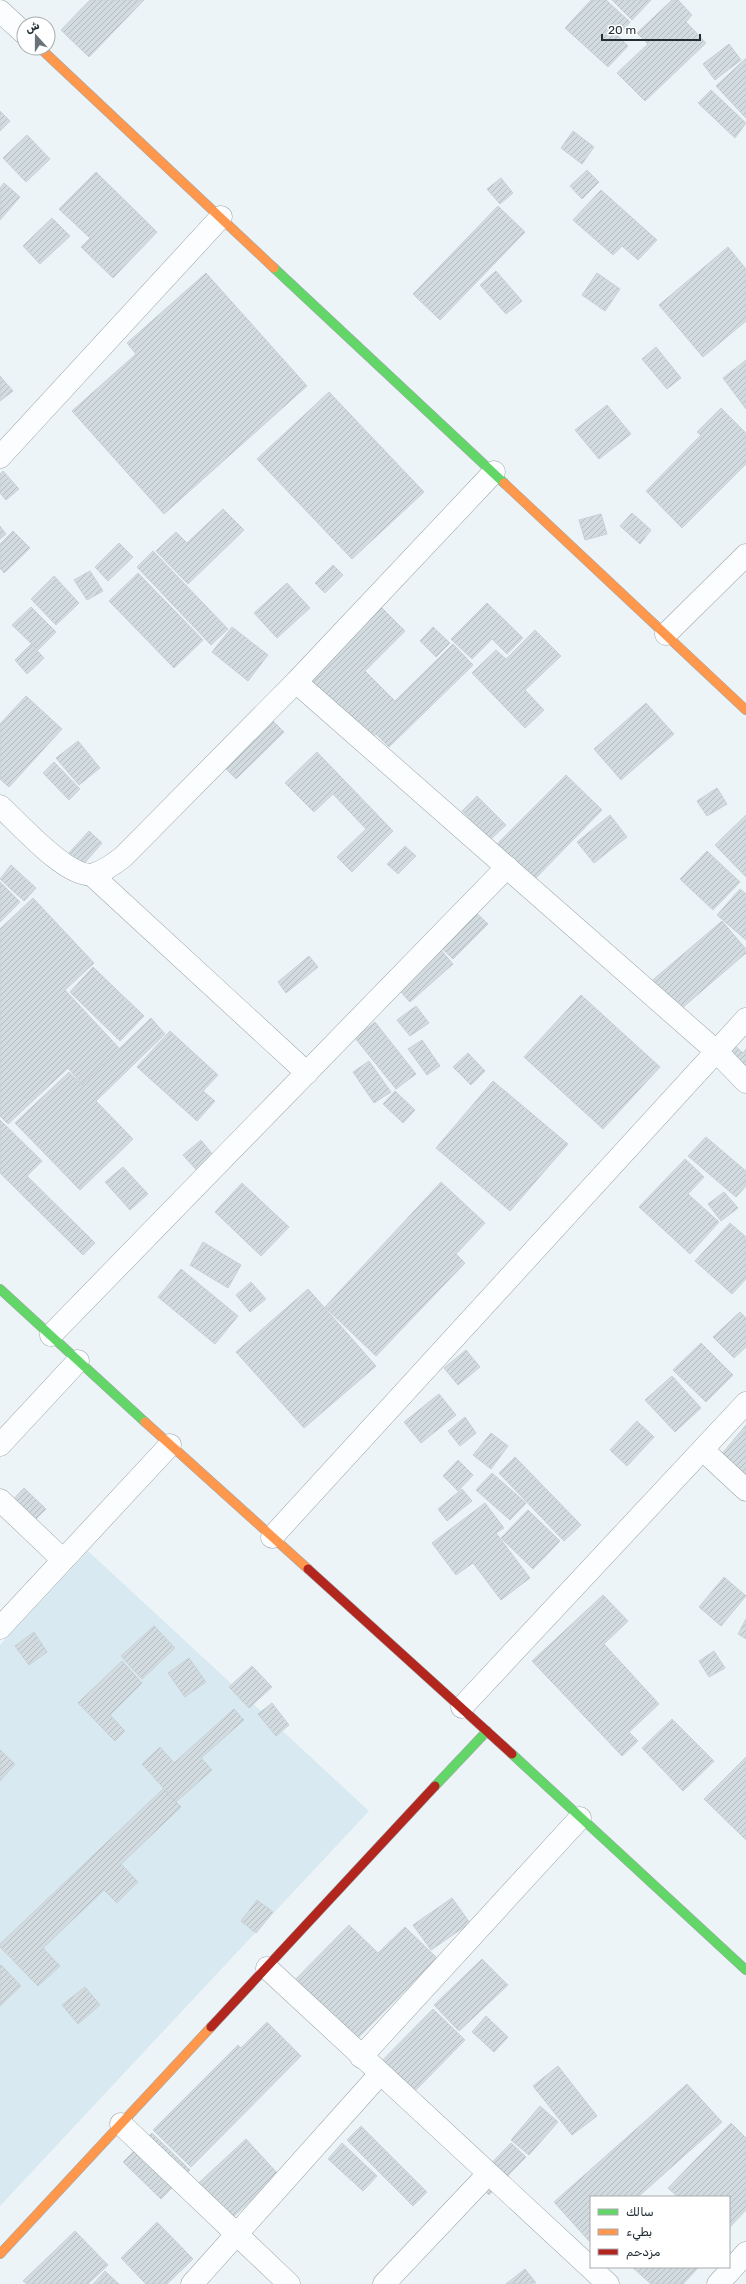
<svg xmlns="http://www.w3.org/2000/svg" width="746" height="2284" viewBox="0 0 746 2284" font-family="Rubik,'Noto Naskh Arabic',sans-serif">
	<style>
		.built { fill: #d8e9f1 }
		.building { fill: url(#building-hatch); stroke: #c8d1d5 }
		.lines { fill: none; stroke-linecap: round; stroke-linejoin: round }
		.street-casing { stroke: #9da6ab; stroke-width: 23 }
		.fast-casing { stroke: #9da6ab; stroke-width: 10 }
		.slow-casing { stroke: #9da6ab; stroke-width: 10 }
		.jam-casing { stroke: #9da6ab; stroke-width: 10 }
		.street { stroke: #fcfdfe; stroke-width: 22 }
		.fast { stroke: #63d668; stroke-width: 9 }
		.slow { stroke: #ff974d; stroke-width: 9 }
		.jam { stroke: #b3261e; stroke-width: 9 }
	</style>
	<defs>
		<pattern id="building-hatch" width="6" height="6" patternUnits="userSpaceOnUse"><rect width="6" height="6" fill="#d2dbdf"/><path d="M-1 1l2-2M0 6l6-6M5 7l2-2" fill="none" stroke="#b4bcc0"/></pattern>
	</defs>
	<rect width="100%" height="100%" fill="#ecf4f7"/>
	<!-- built -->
	<path class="built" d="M88,1551L369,1811L0,2206V1645Z"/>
	<!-- building -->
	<g class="building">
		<path d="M90,0H144L89,57L61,30Z"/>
		<path d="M591,0H606L630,22L618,36L628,46L608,67L565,28Z"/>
		<path d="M612,0H651L632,20Z"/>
		<path d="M672,0H678L692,15L686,22L706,43L645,101L617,73L648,44L637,33Z"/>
		<path d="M729,44L741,60L715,80L703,64Z"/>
		<path d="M745,59H746V118L716,86Z"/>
		<path d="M711,90L746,123L735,138L698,103Z"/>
		<path d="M0,111L10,121L0,131Z"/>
		<path d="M573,131L594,147L582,164L561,148Z"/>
		<path d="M27,135L50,159L26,182L3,158Z"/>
		<path d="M587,170L599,182L582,199L570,186Z"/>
		<path d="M96,172L157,232L113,278L81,247L90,238L59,209Z"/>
		<path d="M501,178L513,193L500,204L487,189Z"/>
		<path d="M4,183L20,197L0,220V188Z"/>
		<path d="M601,190L657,240L638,260L622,246L613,255L573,220Z"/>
		<path d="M498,206L525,232L440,320L413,294Z"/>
		<path d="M52,218L70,236L40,264L23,246Z"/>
		<path d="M728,247L746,269V321L703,357L659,305Z"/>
		<path d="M496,271L522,301L506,314L480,285Z"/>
		<path d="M206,273L307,386L164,514L72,411L136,354L127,343Z"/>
		<path d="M597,273L620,289L605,311L582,295Z"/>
		<path d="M656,347L681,378L667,389L642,359Z"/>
		<path d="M746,360V409L723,378Z"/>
		<path d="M0,376L13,391L0,401Z"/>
		<path d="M329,392L424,492L352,559L257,459Z"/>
		<path d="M607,405L631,434L599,459L575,430Z"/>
		<path d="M721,408L746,433V464L682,528L646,491L701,435L697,432Z"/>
		<path d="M3,471L19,489L6,500L0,493V474Z"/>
		<path d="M223,509L244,530L188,584L156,551L176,532L187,543Z"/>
		<path d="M632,513L651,530L640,544L620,526Z"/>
		<path d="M601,514L607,534L585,540L579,520Z"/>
		<path d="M0,526L6,534L0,539Z"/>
		<path d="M13,531L30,548L4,573L0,568V544Z"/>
		<path d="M119,543L133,557L108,581L95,567Z"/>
		<path d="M153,551L228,629L211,645L137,567Z"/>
		<path d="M333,565L343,575L325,593L315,583Z"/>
		<path d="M90,571L103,591L87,600L74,580Z"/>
		<path d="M138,573L203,640L174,668L109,601Z"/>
		<path d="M54,576L79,603L56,625L31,599Z"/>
		<path d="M287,583L310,608L277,638L254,613Z"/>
		<path d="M375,601L405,631L365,671L395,701L453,644L473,665L389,747L376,734L363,746L296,678Z"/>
		<path d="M487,603L523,638L507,654L492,639L472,659L451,639Z"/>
		<path d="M31,607L56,632L38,650L12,625Z"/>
		<path d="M232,627L268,655L248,681L212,652Z"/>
		<path d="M433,627L450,643L436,657L420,641Z"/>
		<path d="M535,630L561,656L525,690L544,710L525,728L472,673L496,650L506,659Z"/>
		<path d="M31,644L44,658L27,674L15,660Z"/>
		<path d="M26,696L62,729L9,787L0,779V724Z"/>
		<path d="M646,703L674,734L621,780L594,749Z"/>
		<path d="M269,717L284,732L236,779L222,765Z"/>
		<path d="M78,741L100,768L79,785L56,758Z"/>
		<path d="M317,752L393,831L352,872L337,857L366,829L333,794L314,812L285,783Z"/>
		<path d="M54,762L80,789L69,800L43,773Z"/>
		<path d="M566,775L602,810L532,882L495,846Z"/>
		<path d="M717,788L727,804L707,816L697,801Z"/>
		<path d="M477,796L506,825L490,840L462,811Z"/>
		<path d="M610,815L627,837L594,863L577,842Z"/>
		<path d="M746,815V877L715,845Z"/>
		<path d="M89,831L102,843L82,866L68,854Z"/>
		<path d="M405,846L416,856L398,874L387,864Z"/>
		<path d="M707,851L740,882L713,910L680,879Z"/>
		<path d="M11,865L36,888L24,901L0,879Z"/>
		<path d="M0,882L20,902L0,922Z"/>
		<path d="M740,889L746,894V940L717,915Z"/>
		<path d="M33,898L94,963L65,990L120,1049L82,1084L68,1068L8,1124L0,1116V929Z"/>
		<path d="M469,906L488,924L453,959L435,942Z"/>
		<path d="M722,921L746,949V953L674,1015L648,984Z"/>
		<path d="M435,943L453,964L410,1002L391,981Z"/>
		<path d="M309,956L318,967L286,993L278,982Z"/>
		<path d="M93,967L144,1016L120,1041L70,992Z"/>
		<path d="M581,995L660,1067L603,1129L524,1057Z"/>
		<path d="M416,1006L429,1023L410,1036L397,1020Z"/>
		<path d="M151,1018L165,1034L96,1101L133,1139L80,1190L15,1123L69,1072L82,1085Z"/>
		<path d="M375,1022L416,1074L396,1089L355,1038Z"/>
		<path d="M170,1031L218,1075L203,1091L215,1101L197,1121L137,1067Z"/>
		<path d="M422,1040L440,1066L427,1075L408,1049Z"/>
		<path d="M734,1045L743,1053L746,1049V1086L714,1065Z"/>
		<path d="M468,1053L485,1071L471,1085L453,1067Z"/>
		<path d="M369,1061L391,1092L374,1103L353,1072Z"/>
		<path d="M493,1081L568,1144L510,1211L436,1148Z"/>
		<path d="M395,1091L415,1110L403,1123L383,1104Z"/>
		<path d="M0,1120L42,1161L27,1176L95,1243L83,1255L0,1173Z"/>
		<path d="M706,1137L746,1171V1186L736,1197L688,1156Z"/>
		<path d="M201,1140L217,1160L200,1174L183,1155Z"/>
		<path d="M685,1159L704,1177L688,1194L719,1222L690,1254L639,1207Z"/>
		<path d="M123,1167L148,1194L130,1210L105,1182Z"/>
		<path d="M441,1182L485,1223L456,1254L465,1263L376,1356L325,1307Z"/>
		<path d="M242,1183L289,1227L261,1256L215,1212Z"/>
		<path d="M724,1192L738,1208L721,1221L708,1204Z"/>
		<path d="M730,1223L746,1237V1279L732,1294L695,1261Z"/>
		<path d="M203,1242L241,1265L228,1288L190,1265Z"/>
		<path d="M181,1269L238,1316L215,1344L158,1297Z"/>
		<path d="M251,1282L266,1299L250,1312L236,1295Z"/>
		<path d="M308,1289L376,1366L304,1428L236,1352Z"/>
		<path d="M740,1312L746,1318V1347L734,1358L713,1337Z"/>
		<path d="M701,1343L733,1375L706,1402L673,1370Z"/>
		<path d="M466,1350L480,1367L458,1385L444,1368Z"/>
		<path d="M672,1376L701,1408L675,1432L645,1400Z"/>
		<path d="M439,1394L456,1415L421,1443L404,1422Z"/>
		<path d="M465,1417L476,1433L460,1446L448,1431Z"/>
		<path d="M637,1421L654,1437L627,1466L610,1450Z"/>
		<path d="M746,1425V1477L720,1456Z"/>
		<path d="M491,1433L508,1446L491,1469L473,1455Z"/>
		<path d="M515,1457L581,1525L564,1541L499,1473Z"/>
		<path d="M458,1460L473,1475L458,1491L443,1476Z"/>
		<path d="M492,1473L526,1503L510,1520L476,1490Z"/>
		<path d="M24,1488L46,1509L28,1527L7,1506Z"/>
		<path d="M462,1489L472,1501L447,1521L438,1509Z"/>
		<path d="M485,1503L504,1528L496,1533L530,1578L501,1600L473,1563L456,1575L432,1543Z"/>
		<path d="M528,1510L560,1541L533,1569L501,1538Z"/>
		<path d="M724,1577L746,1596L721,1626L699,1607Z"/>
		<path d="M603,1595L628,1621L604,1644L659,1704L629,1732L638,1741L622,1756L532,1661Z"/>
		<path d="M746,1619V1639L738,1634Z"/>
		<path d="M154,1626L175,1648L142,1679L121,1656Z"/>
		<path d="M34,1632L47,1652L29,1665L15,1646Z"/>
		<path d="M714,1651L725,1668L709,1677L699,1661Z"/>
		<path d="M189,1658L206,1682L185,1697L168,1673Z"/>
		<path d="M122,1661L142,1683L110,1715L125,1731L115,1741L78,1703Z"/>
		<path d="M252,1666L272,1687L249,1708L229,1687Z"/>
		<path d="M272,1703L289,1725L276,1736L258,1714Z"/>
		<path d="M234,1709L244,1720L201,1758L212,1770L176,1802L142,1764L160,1747L174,1763Z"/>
		<path d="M672,1719L714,1761L683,1791L642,1748Z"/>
		<path d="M0,1750L15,1764L0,1781Z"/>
		<path d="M746,1757V1840L704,1799Z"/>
		<path d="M163,1789L181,1807L121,1864L138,1882L117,1903L104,1890L43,1948L60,1966L38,1986L0,1947V1944Z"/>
		<path d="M452,1898L470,1923L431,1950L413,1925Z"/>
		<path d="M257,1900L273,1912L256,1933L241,1921Z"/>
		<path d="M349,1925L378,1953L405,1927L437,1958L344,2052L283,1992Z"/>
		<path d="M482,1959L508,1985L459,2031L434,2005Z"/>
		<path d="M1,1965L21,1986L0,2006V1966Z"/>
		<path d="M85,1987L100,2005L78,2024L62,2005Z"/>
		<path d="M433,2009L465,2040L404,2102L372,2071Z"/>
		<path d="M486,2016L508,2037L494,2052L472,2032Z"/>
		<path d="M267,2022L301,2056L191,2167L153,2130L238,2045L241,2048Z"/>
		<path d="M558,2066L597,2116L572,2135L533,2086Z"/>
		<path d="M687,2084L722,2122L638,2197H591V2239L589,2241L554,2202Z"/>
		<path d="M540,2106L558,2122L529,2155L511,2140Z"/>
		<path d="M731,2123L746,2138V2210L729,2228V2197H678L668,2188Z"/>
		<path d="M361,2126L427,2192L413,2206L347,2140Z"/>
		<path d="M152,2133L190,2170L161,2199L123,2162Z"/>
		<path d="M246,2139L279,2175L223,2226L190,2191Z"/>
		<path d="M342,2143L377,2176L363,2191L328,2159Z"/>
		<path d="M511,2143L526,2157L489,2195L474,2181Z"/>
		<path d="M157,2222L193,2259L167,2284H146L121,2258Z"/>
		<path d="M75,2231L108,2265L88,2284H27L23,2281Z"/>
		<path d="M632,2267H699L683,2284H651Z"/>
		<path d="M525,2269L536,2283L506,2284Z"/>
		<path d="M105,2271L119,2284H93Z"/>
	</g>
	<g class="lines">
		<defs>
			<g id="street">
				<path d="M0,11L24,33"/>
				<path d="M0,457L221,217"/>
				<path d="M666,634L746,555"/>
				<path d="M296,682L717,1052L746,1082"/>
				<path d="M0,806C18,822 69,881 94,874C104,871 114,864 123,857L296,682L494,472"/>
				<path d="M92,875L307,1073"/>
				<path d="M51,1335L507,867"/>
				<path d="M0,1445L78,1361"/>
				<path d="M703,1450L746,1490"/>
				<path d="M0,1500L63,1560"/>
				<path d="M272,1537L746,1019"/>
				<path d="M0,1628L170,1445"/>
				<path d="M462,1707L746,1403"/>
				<path d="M267,1968L608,2284"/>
				<path d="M361,2057L580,1818"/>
				<path d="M121,2124L289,2284"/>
				<path d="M192,2284L380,2074"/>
				<path d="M384,2284L488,2174"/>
				<path d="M718,2284L746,2253"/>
			</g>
			<g id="fast">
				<path d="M274,268L504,483"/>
				<path d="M0,1289L145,1422"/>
				<path d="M512,1754L746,1970"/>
				<path d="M435,1786L487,1731"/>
			</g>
			<g id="slow">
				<path d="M40,48L274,268"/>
				<path d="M504,483L746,710"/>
				<path d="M145,1422L308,1569"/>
				<path d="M0,2254L211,2027"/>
			</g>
			<g id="jam">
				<path d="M308,1569L512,1754"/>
				<path d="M211,2027L435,1786"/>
			</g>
		</defs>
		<!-- street casing -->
		<use href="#street" class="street-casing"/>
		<!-- fast casing -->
		<use href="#fast" class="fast-casing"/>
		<!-- slow casing -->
		<use href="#slow" class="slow-casing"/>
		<!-- jam casing -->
		<use href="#jam" class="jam-casing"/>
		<!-- street -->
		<use href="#street" class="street"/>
		<!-- fast -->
		<use href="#fast" class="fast"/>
		<!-- slow -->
		<use href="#slow" class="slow"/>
		<!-- jam -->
		<use href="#jam" class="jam"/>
	</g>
	<!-- legend -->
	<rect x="590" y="2196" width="140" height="72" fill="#ffffff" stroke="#a7abae"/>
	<rect x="598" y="2209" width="20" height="6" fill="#63d668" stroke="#a7abae"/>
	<text x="626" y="2216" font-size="12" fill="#222e35">سالك</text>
	<rect x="598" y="2229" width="20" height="6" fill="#ff974d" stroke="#a7abae"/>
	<text x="626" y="2236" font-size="12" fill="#222e35">بطيء</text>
	<rect x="598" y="2249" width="20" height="6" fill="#b3261e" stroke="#a7abae"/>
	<text x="626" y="2256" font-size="12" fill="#222e35">مزدحم</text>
	<!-- north arrow -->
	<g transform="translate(36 36) rotate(339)"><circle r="19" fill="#ffffff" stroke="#a7abae"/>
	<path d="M0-3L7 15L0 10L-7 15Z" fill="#697379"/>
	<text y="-6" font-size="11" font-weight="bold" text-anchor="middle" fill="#222e35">ش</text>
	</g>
	<!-- scale -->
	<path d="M602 34v6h98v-6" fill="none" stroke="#222e35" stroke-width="2"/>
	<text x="608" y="34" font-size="12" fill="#222e35" stroke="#ffffff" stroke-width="3" paint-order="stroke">20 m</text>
</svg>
